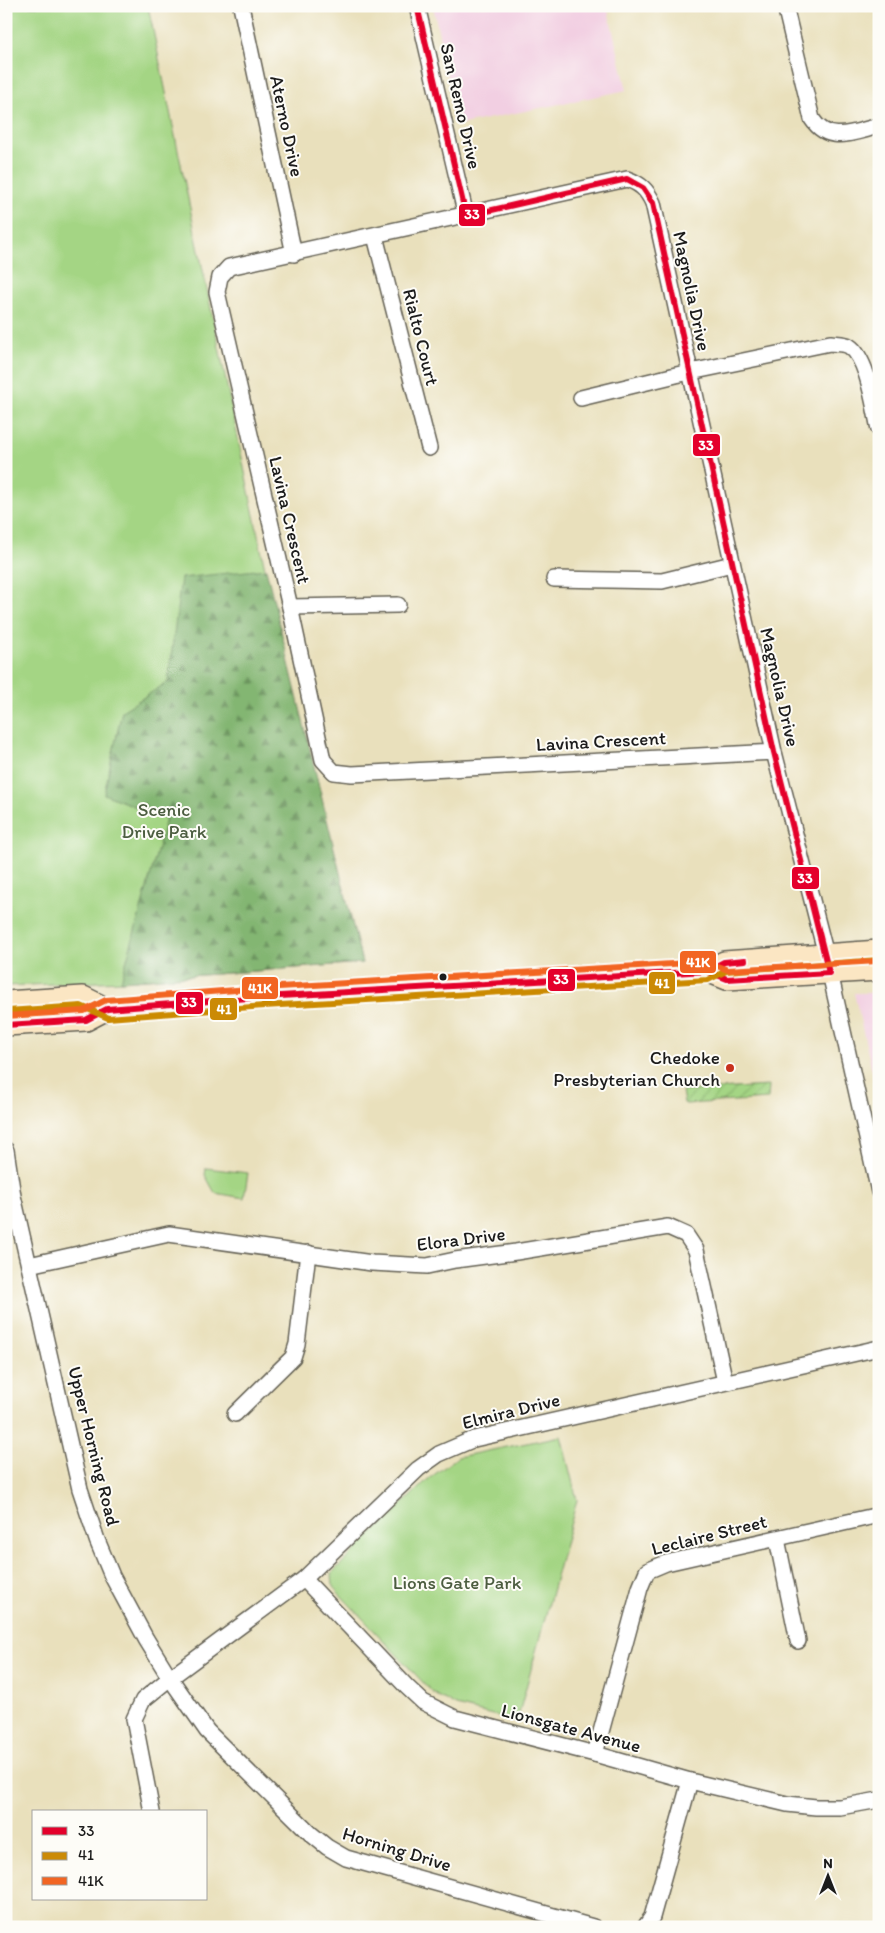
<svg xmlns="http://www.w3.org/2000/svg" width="885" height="1933" viewBox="0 0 885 1933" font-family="Itim,sans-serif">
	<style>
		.built { fill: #f2cfe2 }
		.green { fill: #a4d584; stroke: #607850 }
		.forest { fill: url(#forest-firs); stroke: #506947 }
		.garden { fill: url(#garden-furrows); stroke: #607850 }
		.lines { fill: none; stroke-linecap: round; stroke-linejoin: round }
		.street-casing { stroke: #646154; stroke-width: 18 }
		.secondary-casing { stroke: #646154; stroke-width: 24 }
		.street { stroke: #fff; stroke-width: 15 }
		.secondary { stroke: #fbe6c3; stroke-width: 21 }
		.bus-1-casing { stroke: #fdfcf7; stroke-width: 10 }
		.bus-2-casing { stroke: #fdfcf7; stroke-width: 10 }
		.bus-3-casing { stroke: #fdfcf7; stroke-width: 10 }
		.bus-1 { stroke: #e4002b; stroke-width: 6 }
		.bus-2 { stroke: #cb8a06; stroke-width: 6 }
		.bus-3 { stroke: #f26522; stroke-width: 6 }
		.bus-dot { fill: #1c1c1c; stroke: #fdfcf7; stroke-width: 2 }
		.poi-dot { fill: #c8321e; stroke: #fdfcf7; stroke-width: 2 }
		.labels { text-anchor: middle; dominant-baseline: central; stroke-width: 4; stroke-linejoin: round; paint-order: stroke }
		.street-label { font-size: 19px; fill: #1c1c1c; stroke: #fdfcf7 }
		.park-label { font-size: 19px; fill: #4c5d40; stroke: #fdfcf7 }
		.poi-label { font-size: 19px; fill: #1c1c1c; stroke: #fdfcf7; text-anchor: end }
		.line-badge { stroke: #fdfcf7; stroke-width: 2 }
		.badge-label { font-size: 14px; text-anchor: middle; font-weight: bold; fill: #fff }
	</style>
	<defs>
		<pattern id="forest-firs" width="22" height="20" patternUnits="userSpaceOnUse" patternTransform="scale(1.25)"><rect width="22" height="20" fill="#83b672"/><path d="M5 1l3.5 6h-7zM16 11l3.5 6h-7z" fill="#6a935d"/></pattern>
		<pattern id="garden-furrows" width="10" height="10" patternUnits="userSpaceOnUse" patternTransform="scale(1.25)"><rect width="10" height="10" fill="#a4d584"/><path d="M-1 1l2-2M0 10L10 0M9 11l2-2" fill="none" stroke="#8db671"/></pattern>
	</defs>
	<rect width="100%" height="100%" fill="#fdfcf7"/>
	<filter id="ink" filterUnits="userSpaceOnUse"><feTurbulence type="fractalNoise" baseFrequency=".02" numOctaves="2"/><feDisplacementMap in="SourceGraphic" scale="10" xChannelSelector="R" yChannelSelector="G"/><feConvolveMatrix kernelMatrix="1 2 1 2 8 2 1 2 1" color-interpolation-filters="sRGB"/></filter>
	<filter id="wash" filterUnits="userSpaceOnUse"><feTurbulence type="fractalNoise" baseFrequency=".0096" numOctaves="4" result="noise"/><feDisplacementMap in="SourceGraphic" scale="20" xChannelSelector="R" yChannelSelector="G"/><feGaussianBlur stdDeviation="1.12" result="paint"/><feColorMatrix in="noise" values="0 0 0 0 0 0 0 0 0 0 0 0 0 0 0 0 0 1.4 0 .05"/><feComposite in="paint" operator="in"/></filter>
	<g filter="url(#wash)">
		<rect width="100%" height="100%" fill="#e9e0bc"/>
		<!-- built -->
		<g class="built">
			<path d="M433,6H607L627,90L458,125Z"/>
			<path d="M854,993H879V1100Z"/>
		</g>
		<!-- green -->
		<g class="green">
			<path d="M6,6H148L277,626L362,963L122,981L6,986Z"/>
			<path d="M206,1168L248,1173L244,1198L215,1193L205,1175Z"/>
			<path d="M561,1436L577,1500L517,1721L456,1706L433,1693L333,1587L332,1573L427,1480L458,1457Z"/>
		</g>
		<!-- forest -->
		<path class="forest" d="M266,569L362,963L121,981L166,819L104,794L122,711L168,682L181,578Z"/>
		<!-- garden -->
		<path class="garden" d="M769,1086L768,1099L686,1104L684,1103L682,1091Z"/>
	</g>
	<g filter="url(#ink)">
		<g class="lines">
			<defs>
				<g id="street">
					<path d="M241,6L294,254"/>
					<path d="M417,6L466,216"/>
					<path d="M785,6L812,119C829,145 854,132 879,126"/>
					<path d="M375,236L429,448"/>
					<path d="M581,398L676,375L830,343C836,344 844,343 849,346C868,358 874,408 879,429"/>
					<path d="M554,579L662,581L732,564"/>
					<path d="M290,607L398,605"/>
					<path d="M774,752L352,774L334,772L323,760L290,607L217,292L220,277L229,267L627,179C641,184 647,190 653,203L774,752L826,955L879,1192"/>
					<path d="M6,1150L13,1196L80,1489L97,1540L112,1576L146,1639L170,1678L207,1731L311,1834L327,1847L346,1858L593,1927"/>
					<path d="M29,1265L169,1234L372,1263L427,1266L455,1260L516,1252L668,1227L686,1235L696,1250L725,1382"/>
					<path d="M235,1414L293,1357L297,1344L308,1253"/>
					<path d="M777,1539L798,1641"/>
					<path d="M304,1579L407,1687L423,1702L455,1718L595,1754L690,1781L787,1804L816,1807H840L879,1800"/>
					<path d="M595,1754L640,1588L647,1571L666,1563L879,1515"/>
					<path d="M152,1812L134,1719L143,1700L170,1678L304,1579L418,1469L439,1454L474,1439L879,1348"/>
					<path d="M645,1927L652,1917L690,1781"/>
				</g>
				<g id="secondary">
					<path d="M707,971L727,979L879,970"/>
					<path d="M6,1002L83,997L107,1009"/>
					<path d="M6,1025L86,1020L107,1009L263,997L707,971L724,962L879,951"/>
				</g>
			</defs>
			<!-- street casing -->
			<use href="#street" class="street-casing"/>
			<!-- secondary casing -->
			<use href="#secondary" class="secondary-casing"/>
			<!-- street -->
			<use href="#street" class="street"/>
			<!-- secondary -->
			<use href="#secondary" class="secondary"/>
			<defs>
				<g id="bus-1">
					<path d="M417,6L466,216L627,179L643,188L653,203L774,752L829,973L727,979L707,971"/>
					<path d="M6,1025L86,1020L107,1009L263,997L707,971L724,962L745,960"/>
				</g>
				<path id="bus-2" d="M7,1011L81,1006L108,1018L264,1006L708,980L726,971L879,960"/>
				<path id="bus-3" d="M6,1016L84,1011L106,1000L262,988L706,962L728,970L878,961"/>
			</defs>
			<!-- bus-1 casing -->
			<use href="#bus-1" class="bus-1-casing"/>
			<!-- bus-2 casing -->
			<use href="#bus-2" class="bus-2-casing"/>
			<!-- bus-3 casing -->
			<use href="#bus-3" class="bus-3-casing"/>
			<!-- bus-1 -->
			<use href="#bus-1" class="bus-1"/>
			<!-- bus-2 -->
			<use href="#bus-2" class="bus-2"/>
			<!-- bus-3 -->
			<use href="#bus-3" class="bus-3"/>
		</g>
	</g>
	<!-- markers -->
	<circle class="bus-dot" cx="443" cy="977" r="4.5"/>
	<circle class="poi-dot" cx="730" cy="1068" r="5"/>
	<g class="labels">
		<!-- street labels -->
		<g class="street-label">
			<text transform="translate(461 106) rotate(77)">San Remo Drive</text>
			<text transform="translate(287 126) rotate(78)">Aterno Drive</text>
			<text transform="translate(692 291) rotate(78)">Magnolia Drive</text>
			<text transform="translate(421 337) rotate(76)">Rialto Court</text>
			<text transform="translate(290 520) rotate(77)">Lavina Crescent</text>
			<text transform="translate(780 687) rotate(77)">Magnolia Drive</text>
			<text transform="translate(601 741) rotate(-3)">Lavina Crescent</text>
			<text transform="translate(461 1239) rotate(-7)">Elora Drive</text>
			<text transform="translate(511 1411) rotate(-14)">Elmira Drive</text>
			<text transform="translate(94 1446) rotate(76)">Upper Horning Road</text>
			<text transform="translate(709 1535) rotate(-14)">Leclaire Street</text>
			<text transform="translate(571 1728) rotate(15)">Lionsgate Avenue</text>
			<text transform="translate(397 1849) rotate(17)">Horning Drive</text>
		</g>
		<!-- park labels -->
		<g class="park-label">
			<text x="164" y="809">Scenic<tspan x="164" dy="22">Drive Park</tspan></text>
			<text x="457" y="1582">Lions Gate Park</text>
		</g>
		<!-- poi labels -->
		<g class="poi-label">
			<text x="720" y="1057">Chedoke<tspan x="720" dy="22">Presbyterian Church</tspan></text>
		</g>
	</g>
	<g class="line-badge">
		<rect x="458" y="203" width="28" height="24" rx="5" fill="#e4002b"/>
		<rect x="692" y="433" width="29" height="24" rx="5" fill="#e4002b"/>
		<rect x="791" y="866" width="29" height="24" rx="5" fill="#e4002b"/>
		<rect x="679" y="950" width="38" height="24" rx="5" fill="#f26522"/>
		<rect x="547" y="968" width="29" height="24" rx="5" fill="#e4002b"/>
		<rect x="648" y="971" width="28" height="24" rx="5" fill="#cb8a06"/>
		<rect x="241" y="976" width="38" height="24" rx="5" fill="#f26522"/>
		<rect x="175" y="991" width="29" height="24" rx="5" fill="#e4002b"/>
		<rect x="209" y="997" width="29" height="24" rx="5" fill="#cb8a06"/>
	</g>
	<g class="badge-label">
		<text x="472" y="219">33</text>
		<text x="706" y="450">33</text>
		<text x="805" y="883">33</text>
		<text x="698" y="967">41K</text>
		<text x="561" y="984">33</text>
		<text x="662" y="988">41</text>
		<text x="260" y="993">41K</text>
		<text x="189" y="1007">33</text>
		<text x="224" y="1014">41</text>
	</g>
	<!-- margin -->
	<rect width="885" height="1933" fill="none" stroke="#fdfcf7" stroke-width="25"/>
	<!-- legend -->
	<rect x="32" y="1810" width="175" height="90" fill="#fdfcf7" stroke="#a3a29f"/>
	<rect x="42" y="1827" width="25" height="8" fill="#e4002b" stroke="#a3a29f"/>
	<text x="78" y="1836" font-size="15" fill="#1c1c1c">33</text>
	<rect x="42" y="1852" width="25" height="8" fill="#cb8a06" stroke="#a3a29f"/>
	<text x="78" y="1860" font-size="15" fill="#1c1c1c">41</text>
	<rect x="42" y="1877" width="25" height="8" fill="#f26522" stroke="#a3a29f"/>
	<text x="78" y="1886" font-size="15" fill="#1c1c1c">41K</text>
	<!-- north arrow -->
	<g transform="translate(828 1876)" stroke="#fdfcf7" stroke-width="4" paint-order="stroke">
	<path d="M0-4L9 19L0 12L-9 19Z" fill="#1c1c1c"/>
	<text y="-8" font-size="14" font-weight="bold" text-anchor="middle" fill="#1c1c1c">N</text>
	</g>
</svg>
